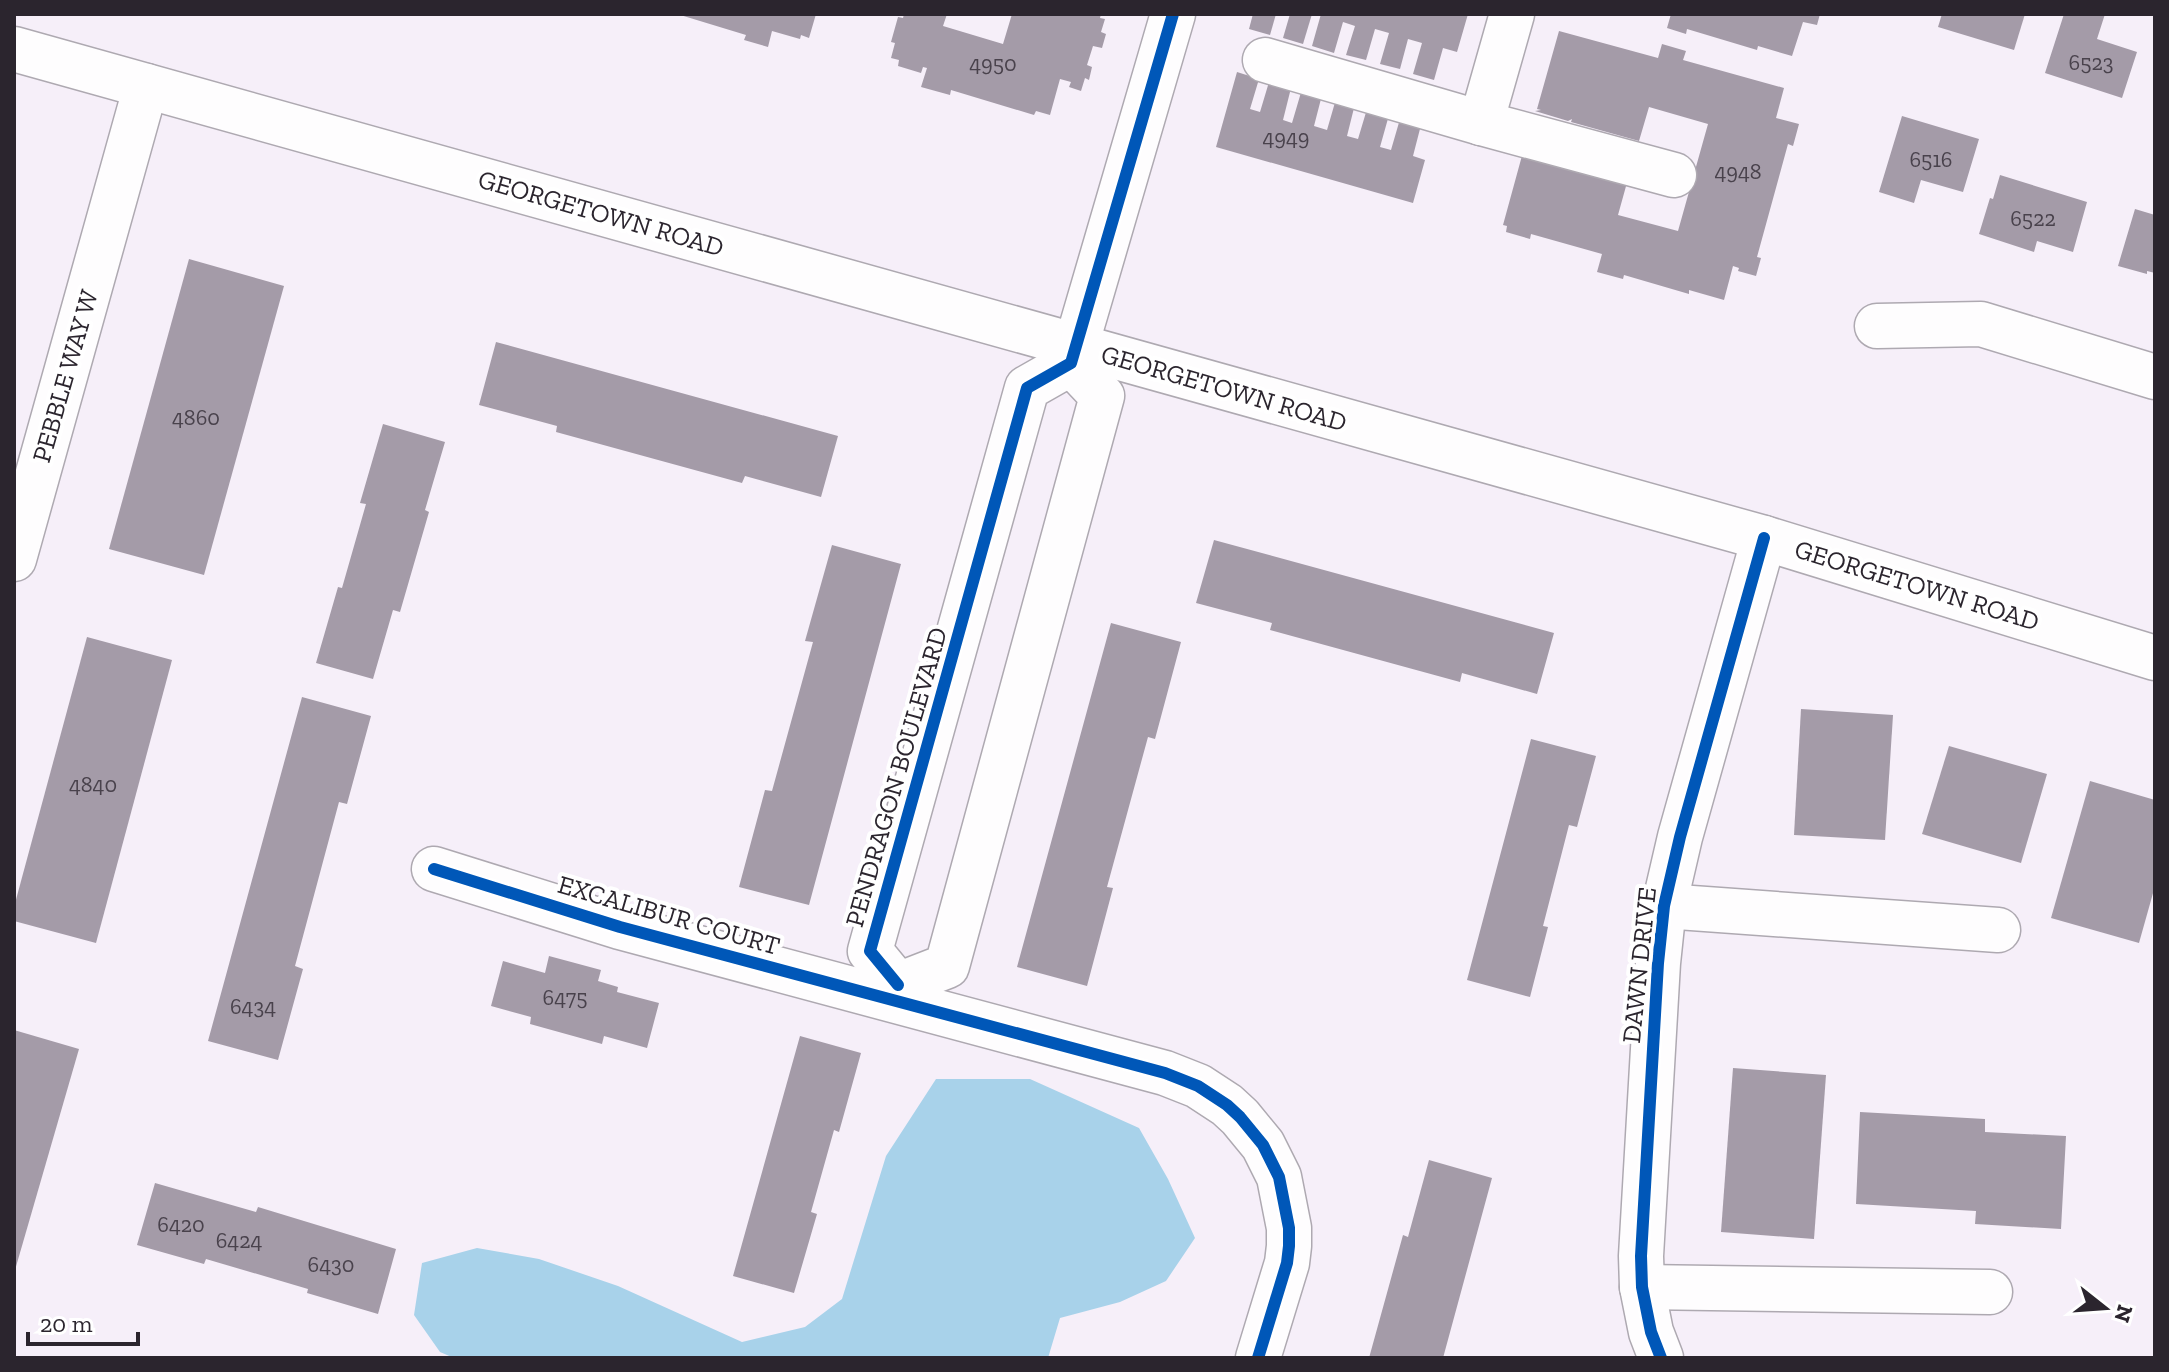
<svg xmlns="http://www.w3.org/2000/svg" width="2169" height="1372" viewBox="0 0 2169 1372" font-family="'Zilla Slab',serif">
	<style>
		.water { fill: #a8d2ea }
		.building { fill: #a49ba8 }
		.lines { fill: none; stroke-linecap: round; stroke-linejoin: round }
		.minor-casing { stroke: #aea9b1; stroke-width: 47 }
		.major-casing { stroke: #aea9b1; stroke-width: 47 }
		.minor { stroke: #fefdfe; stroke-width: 44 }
		.major { stroke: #fefdfe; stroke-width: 44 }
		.cycleway-casing { stroke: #fff; stroke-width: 17 }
		.cycleway { stroke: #0057b8; stroke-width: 12 }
		.labels { text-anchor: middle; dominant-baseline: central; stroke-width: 8; stroke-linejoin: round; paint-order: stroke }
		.number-label { font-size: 22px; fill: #49424c }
		.street-label { font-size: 26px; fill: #2b252e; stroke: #fff }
	</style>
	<rect width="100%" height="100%" fill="#f6eff9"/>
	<!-- water -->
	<path class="water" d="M936,1079H1030L1139,1128L1168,1179L1195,1238L1166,1281L1120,1302L1060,1318L1048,1358H454L440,1352L414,1315L422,1263L477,1248L539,1259L618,1286L742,1342L805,1327L842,1299L886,1156Z"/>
	<!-- building -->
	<g class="building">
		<path d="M677,14H816L809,38L801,35L800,39L772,31L768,47L744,40L746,35Z"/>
		<path d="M904,14H947L943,26L1003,44L1012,14H1101L1100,18L1105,19L1101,32L1106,34L1102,48L1093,46L1087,65L1092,67L1089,80L1085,78L1081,91L1069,87L1071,82L1060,79L1050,115L1036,111L1034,115L951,90L950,95L921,87L927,68L923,67L921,73L898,66L899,60L891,58L895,43L891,42L898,17L903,18Z"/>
		<path d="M1253,14H1276L1270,35L1249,29Z"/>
		<path d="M1290,14H1312L1303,44L1283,38Z"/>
		<path d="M1321,14H1468L1457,52L1443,48L1434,80L1413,74L1422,43L1408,39L1400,69L1380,64L1389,33L1375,29L1366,60L1346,55L1355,26L1343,22L1334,53L1312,46Z"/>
		<path d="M1671,14H1820L1817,25L1803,22L1792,56L1758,46L1757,50L1687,29L1686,34L1667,28Z"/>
		<path d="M1942,14H2025L2014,50L1938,27Z"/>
		<path d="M2064,14H2105L2097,39L2137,52L2122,98L2045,73Z"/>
		<path d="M1559,31L1658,58L1662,44L1686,51L1683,60L1784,88L1776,118L1799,124L1793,146L1788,144L1757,257L1761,258L1756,276L1738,271L1739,268L1733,266L1724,300L1689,290V294L1624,275L1623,279L1597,272L1602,254L1531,234L1530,239L1506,232L1507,226L1503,225L1523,152L1628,179L1618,215L1678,231L1708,124L1649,107L1639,141L1571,122L1572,119L1568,121L1535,111L1541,110L1537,109Z"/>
		<path d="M1237,72L1259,79L1250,109L1260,112L1269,82L1291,88L1283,120L1292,123L1302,89L1322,95L1314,126L1327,130L1336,99L1355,104L1347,136L1358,139L1367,109L1389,115L1380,147L1391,150L1400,119L1421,125L1413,156L1425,160L1413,203L1216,147Z"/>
		<path d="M1902,116L1979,139L1963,192L1921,180L1914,203L1879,192Z"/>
		<path d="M2000,175L2087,202L2073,252L2037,241L2034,252L1979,234L1990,198L1993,199Z"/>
		<path d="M2135,209L2155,215V273L2147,271V274L2118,266Z"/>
		<path d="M189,259L284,286L204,575L109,549Z"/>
		<path d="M496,342L838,436L821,497L745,476L742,483L556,432L557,426L479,405Z"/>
		<path d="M383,424L445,442L425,510L429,512L400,612L393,610L373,679L316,663L338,587L342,588L366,504L360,503Z"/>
		<path d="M1214,540L1554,633L1537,694L1462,673L1460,682L1270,630L1272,623L1196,603Z"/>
		<path d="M832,545L901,564L809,905L739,887L765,790L772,791L813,642L805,641Z"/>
		<path d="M1111,623L1181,642L1155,739L1148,737L1107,887L1113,888L1087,986L1017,967Z"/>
		<path d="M87,637L172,660L96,943L14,921V907Z"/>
		<path d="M302,697L371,716L347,804L339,802L295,966L303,969L278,1060L208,1041Z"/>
		<path d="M1801,709L1893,715L1885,840L1794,835Z"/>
		<path d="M1531,739L1596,756L1577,827L1569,825L1543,926L1548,927L1530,997L1467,980Z"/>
		<path d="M1949,746L2047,774L2021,863L1922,834Z"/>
		<path d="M2090,781L2155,800V886L2139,943L2051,918Z"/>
		<path d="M549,956L601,970L598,981L618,987L617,992L659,1003L647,1048L604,1036L602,1044L530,1024L531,1017L491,1006L503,961L545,973Z"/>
		<path d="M14,1030L79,1049L15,1270H14Z"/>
		<path d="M800,1036L861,1053L839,1132L834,1130L811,1212L817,1214L794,1293L733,1276Z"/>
		<path d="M1733,1068L1826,1075L1814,1239L1721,1232Z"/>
		<path d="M1860,1112L1985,1119V1132L2066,1136L2061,1229L1975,1224L1976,1211L1856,1204Z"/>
		<path d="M1429,1160L1492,1178L1443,1358H1369L1403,1235L1408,1237Z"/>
		<path d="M155,1183L256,1212L258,1207L396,1249L378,1314L307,1293L308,1289L206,1259L204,1264L137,1245Z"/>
	</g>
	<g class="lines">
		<defs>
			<g id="minor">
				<path d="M1265,60L1481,123L1674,175"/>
				<path d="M1481,123L1512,14"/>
				<path d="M1877,326L1981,324L2155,377"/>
				<path d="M14,559L146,86"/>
				<path d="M434,869L620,927L1165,1073L1198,1086L1227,1105L1240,1117L1263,1145L1279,1177L1289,1228V1246L1287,1263L1258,1358"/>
				<path d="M1664,906L1998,930"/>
				<path d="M898,985L870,951L1027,388L1071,363L1173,14"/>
				<path d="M898,985L947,966L1102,396L1071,363"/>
				<path d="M1642,1287L1990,1292"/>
				<path d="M1661,1358L1651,1332L1642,1287L1641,1256L1658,963L1664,906L1680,837L1764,538"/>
			</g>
			<path id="major" d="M14,49L1764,538L2155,658"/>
		</defs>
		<!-- minor casing -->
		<use href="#minor" class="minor-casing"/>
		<!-- major casing -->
		<use href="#major" class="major-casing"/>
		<!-- minor -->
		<use href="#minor" class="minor"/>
		<!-- major -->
		<use href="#major" class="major"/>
		<defs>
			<g id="cycleway">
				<path d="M434,869L620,927L1165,1073L1198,1086L1227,1105L1240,1117L1263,1145L1279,1177L1289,1228V1246L1287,1263L1258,1358"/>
				<path d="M898,985L870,951L1027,388L1071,363L1173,14"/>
				<path d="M1661,1358L1651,1332L1642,1287L1641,1256L1658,963L1664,906L1680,837L1764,538"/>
			</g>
		</defs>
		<!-- cycleway casing -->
		<use href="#cycleway" class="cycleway-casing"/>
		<!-- cycleway -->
		<use href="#cycleway" class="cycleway"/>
	</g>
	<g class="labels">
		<!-- number labels -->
		<g class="number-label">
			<text x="2091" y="62">6523</text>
			<text x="993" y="63">4950</text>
			<text x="1286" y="137">4949</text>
			<text x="1931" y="159">6516</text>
			<text x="1738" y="171">4948</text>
			<text x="2033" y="218">6522</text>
			<text x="196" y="417">4860</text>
			<text x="93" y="784">4840</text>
			<text x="565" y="997">6475</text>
			<text x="253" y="1006">6434</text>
			<text x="181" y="1224">6420</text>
			<text x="239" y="1240">6424</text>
			<text x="331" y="1264">6430</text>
		</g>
		<!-- street labels -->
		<g class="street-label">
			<text transform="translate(601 213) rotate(16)">GEORGETOWN ROAD</text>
			<text transform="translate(65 376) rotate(-74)">PEBBLE WAY W</text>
			<text transform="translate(1224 388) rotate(16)">GEORGETOWN ROAD</text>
			<text transform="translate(1917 585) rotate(17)">GEORGETOWN ROAD</text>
			<text transform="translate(896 777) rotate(-74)">PENDRAGON BOULEVARD</text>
			<text transform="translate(669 915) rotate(16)">EXCALIBUR COURT</text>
			<text transform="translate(1639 965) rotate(-84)">DAWN DRIVE</text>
		</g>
	</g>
	<!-- border -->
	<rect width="2169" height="1372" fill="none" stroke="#2b252e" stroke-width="32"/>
	<!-- north arrow -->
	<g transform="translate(2105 1308) rotate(107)" stroke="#ffffff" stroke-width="6" paint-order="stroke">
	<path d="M0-6L14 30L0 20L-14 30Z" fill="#2b252e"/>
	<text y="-12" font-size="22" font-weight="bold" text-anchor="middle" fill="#2b252e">N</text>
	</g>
	<!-- scale -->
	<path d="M28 1332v12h110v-12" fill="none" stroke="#2b252e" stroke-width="4"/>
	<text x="40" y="1332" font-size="24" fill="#2b252e" stroke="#ffffff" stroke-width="6" paint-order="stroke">20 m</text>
</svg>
